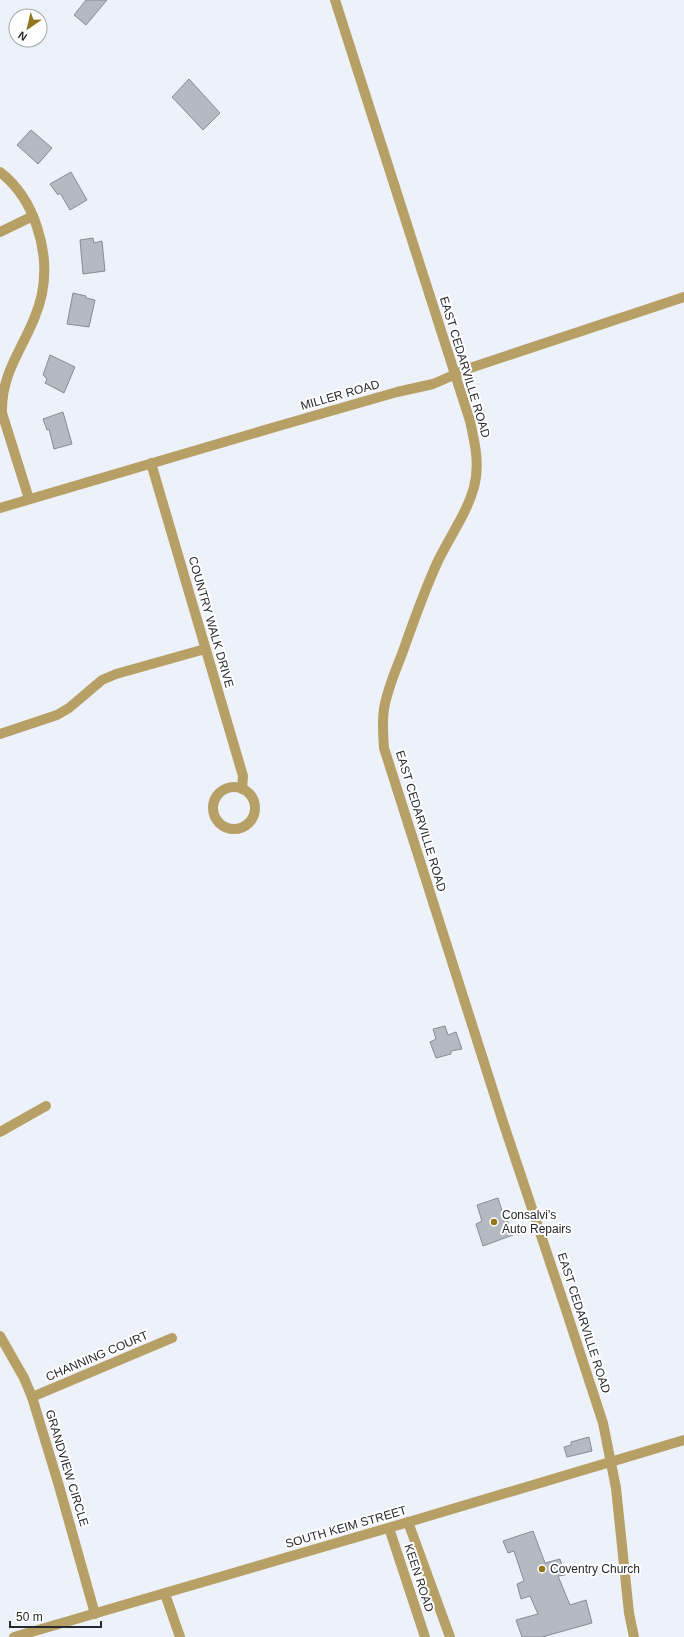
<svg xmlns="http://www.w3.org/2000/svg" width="684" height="1637" viewBox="0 0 684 1637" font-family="Arial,sans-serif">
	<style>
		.building { fill: #b5b9c1; stroke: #888c94 }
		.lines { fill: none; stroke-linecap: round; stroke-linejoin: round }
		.minor { stroke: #b7a065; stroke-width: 10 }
		.poi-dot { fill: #93761c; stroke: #fff; stroke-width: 1.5 }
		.labels { text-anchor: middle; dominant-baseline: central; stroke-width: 4; stroke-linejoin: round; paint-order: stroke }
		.street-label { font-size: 12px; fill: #26282b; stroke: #fff }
		.poi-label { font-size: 12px; fill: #26282b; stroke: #fff; text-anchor: start }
	</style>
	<rect width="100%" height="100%" fill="#edf1fa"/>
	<!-- building -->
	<g class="building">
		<path d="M86,0H107L86,25L74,15Z"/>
		<path d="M189,79L220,113L203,130L172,97Z"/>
		<path d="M31,130L52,148L38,164L17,145Z"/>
		<path d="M71,172L87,200L70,210L60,193L58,195L50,184Z"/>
		<path d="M93,238L94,243L102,241L105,271L83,274L80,240Z"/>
		<path d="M73,293L86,296V298L95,300L89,327L67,324Z"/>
		<path d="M50,355L75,367L64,393L45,383L47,379L43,375Z"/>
		<path d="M63,412L72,444L54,449L49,429L47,430L43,419Z"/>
		<path d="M445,1026L448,1035L456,1032L462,1049L451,1051V1054L436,1058L430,1042L436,1039L433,1029Z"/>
		<path d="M498,1198L503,1214H505L513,1235L483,1246L476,1224L482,1221L477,1205Z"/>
		<path d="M589,1437L592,1451L567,1457L564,1447L571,1445V1442Z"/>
		<path d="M533,1531L545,1563L560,1559L565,1575L558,1576L570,1605L586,1600L592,1623L542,1637H522L516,1620L538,1614L530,1596L521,1599L517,1584L524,1581L514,1551L508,1553L503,1541Z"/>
	</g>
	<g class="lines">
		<!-- minor -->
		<g class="minor">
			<path d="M335,0L470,421C475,443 480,465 474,487C467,513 450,536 438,561C424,591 413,623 402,654C395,672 387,690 384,709C382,722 383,735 384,748L503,1122L566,1310L603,1423L616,1488L629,1613L634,1637"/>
			<path d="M0,172C18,186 30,205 37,227C47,257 47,289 34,319C20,353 1,375 2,413L29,499"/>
			<path d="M0,232L33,216"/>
			<path d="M151,463L243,776L242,789"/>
			<path d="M0,508L282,425L397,392L433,384L470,368L684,297"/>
			<path d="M0,734L57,715L69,708L102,680L116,674L205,649"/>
			<circle cx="234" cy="808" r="21"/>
			<path d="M0,1132L46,1106"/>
			<path d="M0,1336L24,1378L32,1397L59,1486L95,1614"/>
			<path d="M32,1397L172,1338"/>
			<path d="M408,1522L450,1637"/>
			<path d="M389,1528L425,1637"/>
			<path d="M165,1594L180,1637"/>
			<path d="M14,1637L412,1521L684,1440"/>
		</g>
	</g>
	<!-- markers -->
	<g class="poi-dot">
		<circle cx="494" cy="1222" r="4"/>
		<circle cx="542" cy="1569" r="4"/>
	</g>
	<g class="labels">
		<!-- street labels -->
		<g class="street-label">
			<text transform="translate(465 367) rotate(73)">EAST CEDARVILLE ROAD</text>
			<text transform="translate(340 395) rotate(-16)">MILLER ROAD</text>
			<text transform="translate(211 622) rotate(74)">COUNTRY WALK DRIVE</text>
			<text transform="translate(421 821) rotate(73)">EAST CEDARVILLE ROAD</text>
			<text transform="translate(584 1323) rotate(72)">EAST CEDARVILLE ROAD</text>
			<text transform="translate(97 1356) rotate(-23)">CHANNING COURT</text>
			<text transform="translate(67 1468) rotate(73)">GRANDVIEW CIRCLE</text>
			<text transform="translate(346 1527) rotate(-16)">SOUTH KEIM STREET</text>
			<text transform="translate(419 1578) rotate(72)">KEEN ROAD</text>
		</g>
		<!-- poi labels -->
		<g class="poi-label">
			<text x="502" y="1215">Consalvi's<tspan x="502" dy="14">Auto Repairs</tspan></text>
			<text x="550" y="1569">Coventry Church</text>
		</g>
	</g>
	<!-- north arrow -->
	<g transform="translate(28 28) rotate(214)"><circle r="19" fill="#ffffff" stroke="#a8a9aa"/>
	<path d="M0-3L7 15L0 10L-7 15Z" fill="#93761c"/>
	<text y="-6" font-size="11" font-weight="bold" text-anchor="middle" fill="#26282b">N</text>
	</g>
	<!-- scale -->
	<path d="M10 1621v6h91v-6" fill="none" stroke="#26282b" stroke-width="2"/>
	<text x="16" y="1621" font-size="12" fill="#26282b" stroke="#ffffff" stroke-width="3" paint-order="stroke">50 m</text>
</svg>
